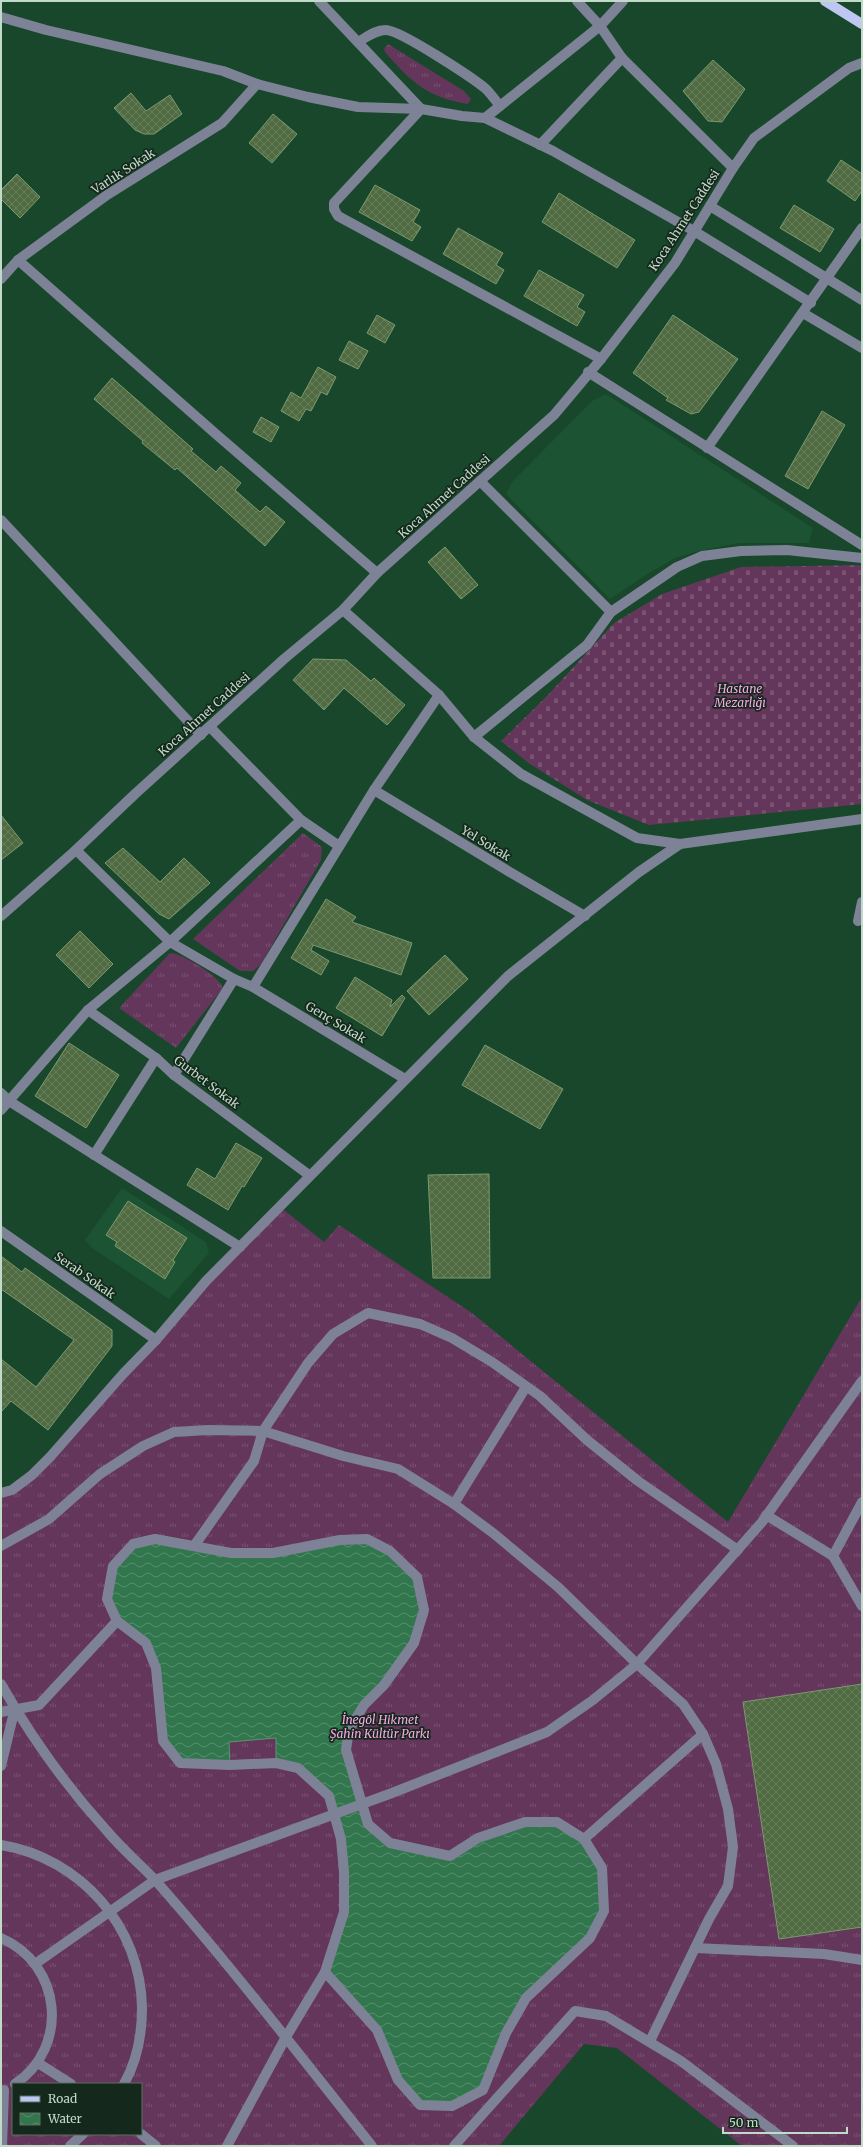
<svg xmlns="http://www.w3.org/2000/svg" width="863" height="2147" viewBox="0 0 863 2147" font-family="Merriweather,serif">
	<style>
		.built { fill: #1b5333 }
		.grass { fill: url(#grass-tufts); fill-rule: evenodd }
		.cemetery { fill: url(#cemetery-stones) }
		.water { fill: url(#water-waves); stroke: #5c9472 }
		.building { fill: url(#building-cross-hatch); stroke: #7d996e }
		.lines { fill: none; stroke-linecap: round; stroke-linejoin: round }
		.minor { stroke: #7d8297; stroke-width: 10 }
		.major { stroke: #bdc7f1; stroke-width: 10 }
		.labels { text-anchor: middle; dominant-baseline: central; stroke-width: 3.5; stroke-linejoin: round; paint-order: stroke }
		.street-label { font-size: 12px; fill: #c2dac9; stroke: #15281c }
		.park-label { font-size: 12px; font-style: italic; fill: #faa7e8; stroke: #15281c }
	</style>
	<defs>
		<pattern id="grass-tufts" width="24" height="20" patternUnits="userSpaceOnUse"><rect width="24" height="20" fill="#64365b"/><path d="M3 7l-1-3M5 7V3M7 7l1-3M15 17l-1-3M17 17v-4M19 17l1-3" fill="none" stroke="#795271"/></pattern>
		<pattern id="cemetery-stones" width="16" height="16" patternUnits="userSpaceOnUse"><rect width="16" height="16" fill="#64365b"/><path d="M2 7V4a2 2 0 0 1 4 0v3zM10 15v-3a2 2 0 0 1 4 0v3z" fill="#795271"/></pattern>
		<pattern id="water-waves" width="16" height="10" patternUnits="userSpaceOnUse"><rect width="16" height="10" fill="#31764d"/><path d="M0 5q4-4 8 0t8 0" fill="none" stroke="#578f6d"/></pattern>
		<pattern id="building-cross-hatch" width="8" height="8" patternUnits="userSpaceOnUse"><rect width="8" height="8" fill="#506a41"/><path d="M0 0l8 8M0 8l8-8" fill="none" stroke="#687f5b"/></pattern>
	</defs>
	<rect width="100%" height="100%" fill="#18472b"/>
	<!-- built -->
	<g class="built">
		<path d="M606,394L813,528L809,543H739L703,550L675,558L649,573L610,599L506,494L512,482L592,401Z"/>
		<path d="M122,1188L206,1242L209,1253L169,1299L92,1248L85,1240Z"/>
	</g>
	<!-- grass -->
	<g class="grass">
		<path d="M388,44L464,91L471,99L468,104C428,98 411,82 385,52L384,49Z"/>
		<path d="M303,833L322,847L321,860L261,964L253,971H240L193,939Z"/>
		<path d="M170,953C182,953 219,976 223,988L176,1048L119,1008Z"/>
		<path d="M279,1206L324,1242L339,1225L472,1313L728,1522L862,1297V2146H742L617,2048L584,2044L499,2146H1V1493L32,1475ZM13,2084H141V2134H13Z"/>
	</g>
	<!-- cemetery -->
	<path class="cemetery" d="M862,565V804L649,825L587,800L530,764L501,741L548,695L614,623L662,594L741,567Z"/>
	<!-- water -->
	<path class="water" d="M155,1539L231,1553L367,1539L417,1577L424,1610L414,1643L364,1705L346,1750L368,1824L391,1843L450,1856L478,1838L525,1822H557L584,1839L602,1868L604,1911L590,1938L526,1998L483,2090L452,2106L420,2105L398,2080L377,2030L325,1972L344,1912V1872L329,1796L298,1768L276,1763V1738L229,1742L230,1765L180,1763L163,1741L156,1668L146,1643L117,1621L107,1599L113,1566L133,1544Z"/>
	<!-- building -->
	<g class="building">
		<path d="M713,60L745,89L722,122L708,121L683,91Z"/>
		<path d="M131,93L146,111L170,95L182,114L154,134H144L135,130L114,108Z"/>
		<path d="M273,114L297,134L272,163L249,143Z"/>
		<path d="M841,160L862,174V191L855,201L827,181Z"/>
		<path d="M17,174L40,197L20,218L1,199V190Z"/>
		<path d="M375,185L420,210L413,222L421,227L412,241L359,212Z"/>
		<path d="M559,193L635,240L617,268L542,222Z"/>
		<path d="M794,205L834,229L820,252L780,228Z"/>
		<path d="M458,228L503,253L496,265L504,270L496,284L443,254Z"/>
		<path d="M539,270L584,295L577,307L585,312L577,326L524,296Z"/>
		<path d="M377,315L395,325L385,343L367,333Z"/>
		<path d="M673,315L738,359L699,412L691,414L666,400L668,398L633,373Z"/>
		<path d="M349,341L368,351L358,369L339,360Z"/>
		<path d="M318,367L336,377L327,395L321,392L311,411L306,409L299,421L281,411L291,392L301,398Z"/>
		<path d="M112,378L193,449L191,451L216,472L221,466L241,483L235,490L260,512L266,506L285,522L265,546L177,468L175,470L142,443L143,441L94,399Z"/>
		<path d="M822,411L845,425L808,489L785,476Z"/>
		<path d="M261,417L279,427L271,442L253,432Z"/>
		<path d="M445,547L478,585L461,599L428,562Z"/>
		<path d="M313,659L346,660L371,681L374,678L405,705L387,725L344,688L324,710L293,680Z"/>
		<path d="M1,815L23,843L1,860Z"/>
		<path d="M123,848L160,882L184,858L210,883L169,919L159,914L105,863Z"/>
		<path d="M326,899L356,917L352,922L412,943L401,975L313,945L311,950L329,961L321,975L291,958Z"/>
		<path d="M80,931L113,964L89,988L56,955Z"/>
		<path d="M445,955L468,979L429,1015L407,991Z"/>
		<path d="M355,977L392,1000L390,1007L402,995L405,998L382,1036L336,1008Z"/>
		<path d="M69,1043L119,1075L86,1128L35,1096Z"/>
		<path d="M485,1045L563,1089L540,1129L462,1085Z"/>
		<path d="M236,1143L262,1158L244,1187L242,1186L228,1210L187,1185L197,1168L215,1179Z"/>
		<path d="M489,1174L490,1278H433L428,1175Z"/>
		<path d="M128,1201L187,1238L173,1260L175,1262L165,1279L115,1246L117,1242L106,1235Z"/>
		<path d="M1,1256L22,1272L25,1268L112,1330V1346L48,1430L11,1401L1,1412V1359L36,1387L74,1340L1,1289Z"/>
		<path d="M862,1684V1927L779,1939L743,1702Z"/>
	</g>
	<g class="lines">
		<!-- minor -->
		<g class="minor">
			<path d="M319,1L421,109L334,203V209L338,216L601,359"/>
			<path d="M577,1L600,26L622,58L733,168"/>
			<path d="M1,17L46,30L223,71L257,84L308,97L358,107L421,109L462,116L485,118L553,151L694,231L811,303"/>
			<path d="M358,42C367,37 375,30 386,30C400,30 473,78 486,89C491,94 495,100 500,106"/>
			<path d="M485,118L600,26L623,1"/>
			<path d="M540,145L622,58"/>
			<path d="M710,206L862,300"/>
			<path d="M18,260L217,435L377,573"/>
			<path d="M1,279L18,260L107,195L222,123L257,84"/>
			<path d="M803,313L862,348"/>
			<path d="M588,372L862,545"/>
			<path d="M707,448L862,228"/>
			<path d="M480,481L611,612"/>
			<path d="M1,520L201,735"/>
			<path d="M343,610L439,695L474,737L521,774L637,838L680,844L862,819"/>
			<path d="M210,727L301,820L339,846"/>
			<path d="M474,737L587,645L611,612L677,567L702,556L741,551L787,550L862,558"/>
			<path d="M374,790L508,871L585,916"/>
			<path d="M76,850L170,942L234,979L253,987L405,1079"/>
			<path d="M1,916L76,850L135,794L284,659L343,610L377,573L554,415L601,359L675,263L733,168L754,138L849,68L862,63"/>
			<path d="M858,921L862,902"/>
			<path d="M253,987L374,790L439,695"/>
			<path d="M88,1010L156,1058L174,1075L309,1175"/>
			<path d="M174,1075L234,979"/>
			<path d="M1,1093L9,1101L240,1247"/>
			<path d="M1,1110L88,1010L170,942L301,820"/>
			<path d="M94,1155L156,1058"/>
			<path d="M1,1231L156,1340"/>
			<path d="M1,1493L12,1490L32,1475L50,1457L123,1374L156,1340L206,1281L508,976L639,872L680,844"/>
			<path d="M454,1504L526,1387"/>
			<path d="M766,1515L833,1556L862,1606"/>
			<path d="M155,1539L231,1553H273L340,1540L367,1539L390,1551L417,1577L424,1610L414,1643L384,1685L364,1705L349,1730L346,1750L368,1824L390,1843L450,1856L478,1838L525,1822H557L584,1839L602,1868L604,1911L590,1938L526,1998L506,2033L483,2090L452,2106L420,2105L398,2080L377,2030L325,1972L344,1912V1872L341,1839L329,1796L298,1768L276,1763L230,1765L180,1763L163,1741L156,1668L146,1643L117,1621L107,1599L113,1566L133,1544Z"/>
			<path d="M1,1546L49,1519L100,1474L143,1446L174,1432L208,1430L263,1431L343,1456L398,1469L454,1504L493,1533L558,1587L637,1664L683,1704L703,1734L716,1764L728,1809L733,1847L728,1886L709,1919L650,2041"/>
			<path d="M194,1546L254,1461L263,1431L308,1363L333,1334L368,1313L420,1324L452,1338L492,1362L540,1396L587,1440L638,1481L738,1550"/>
			<path d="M833,1556L862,1502"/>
			<path d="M1,1684C31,1737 66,1786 107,1831C122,1849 140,1864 156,1881C231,1966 301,2057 372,2146"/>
			<path d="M1,1712L39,1705L117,1621"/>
			<path d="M1,1766L15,1708"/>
			<path d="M584,1839L703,1734"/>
			<path d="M1,1845C81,1858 141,1927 142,2008C142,2035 137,2061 124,2084"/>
			<path d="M1,1938C62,1964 70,2047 15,2084"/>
			<path d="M695,1948L824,1954L862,1960"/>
			<path d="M35,1964L155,1880L392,1793L547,1732L593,1700L637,1664L762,1522L862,1381"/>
			<path d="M38,2063L71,2084"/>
			<path d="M141,2134L156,2146"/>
			<path d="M2,2146L4,2090"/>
			<path d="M70,2146L83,2134"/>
			<path d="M227,2146L286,2037L325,1972"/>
			<path d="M454,2146L575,2011L606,2016L681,2061L793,2146"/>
		</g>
		<!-- major -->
		<path class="major" d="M825,1L862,24"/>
	</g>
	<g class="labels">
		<!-- street labels -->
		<g class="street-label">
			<text transform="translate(123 171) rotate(-33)">Varlık Sokak</text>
			<text transform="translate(684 220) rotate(-57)">Koca Ahmet Caddesi</text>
			<text transform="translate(444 496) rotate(-42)">Koca Ahmet Caddesi</text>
			<text transform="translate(204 714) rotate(-42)">Koca Ahmet Caddesi</text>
			<text transform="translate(486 843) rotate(31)">Yel Sokak</text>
			<text transform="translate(336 1022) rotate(31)">Genç Sokak</text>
			<text transform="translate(207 1082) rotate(37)">Gurbet Sokak</text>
			<text transform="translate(85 1275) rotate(35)">Serab Sokak</text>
		</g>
		<!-- park labels -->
		<g class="park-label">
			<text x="740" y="688">Hastane<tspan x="740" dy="14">Mezarlığı</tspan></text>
			<text x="380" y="1719">İnegöl Hikmet<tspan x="380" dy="14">Şahin Kültür Parkı</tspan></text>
		</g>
	</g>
	<!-- border -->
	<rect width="863" height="2147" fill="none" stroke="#c2dac9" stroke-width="4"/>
	<!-- legend -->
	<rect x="12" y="2083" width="130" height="52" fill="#15281c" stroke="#5a6f61"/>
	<rect x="20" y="2096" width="20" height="6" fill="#bdc7f1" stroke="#5a6f61"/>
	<text x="48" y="2103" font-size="12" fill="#c2dac9">Road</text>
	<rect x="20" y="2113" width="20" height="12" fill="url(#water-waves)" stroke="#5a6f61"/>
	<text x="48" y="2123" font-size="12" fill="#c2dac9">Water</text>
	<!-- scale -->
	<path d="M723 2127v6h124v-6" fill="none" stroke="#c2dac9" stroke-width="2"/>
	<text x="729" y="2127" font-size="12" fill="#c2dac9" stroke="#15281c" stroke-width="3" paint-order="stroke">50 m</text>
</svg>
